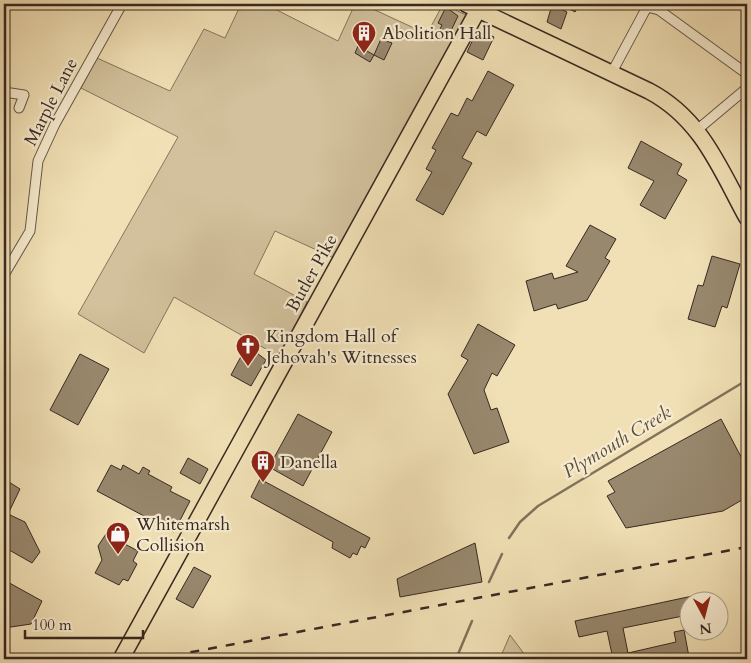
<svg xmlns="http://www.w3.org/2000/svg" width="751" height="663" viewBox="0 0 751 663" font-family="Cardo,serif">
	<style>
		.green { fill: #d2c19c; stroke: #85755f }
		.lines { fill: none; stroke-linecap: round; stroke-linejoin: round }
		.stream { stroke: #81725c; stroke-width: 2.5 }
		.building { fill: #98886e; stroke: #382922 }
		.minor-casing { stroke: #665747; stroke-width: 11 }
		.primary-casing { stroke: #382922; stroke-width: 18 }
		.minor { stroke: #f6ebcf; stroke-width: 9 }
		.primary { stroke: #f1e0b5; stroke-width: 15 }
		.rail { stroke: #382922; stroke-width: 2.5; stroke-dasharray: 9 9; stroke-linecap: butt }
		.labels { text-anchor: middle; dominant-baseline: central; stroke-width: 4.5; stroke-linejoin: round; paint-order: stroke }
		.poi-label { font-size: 18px; fill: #382922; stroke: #f6ebcf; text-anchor: start }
		.street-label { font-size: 18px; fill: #382922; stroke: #f6ebcf }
		.water-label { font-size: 19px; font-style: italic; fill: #5d4d3f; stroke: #f6ebcf }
	</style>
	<rect width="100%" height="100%" fill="#f1e0b5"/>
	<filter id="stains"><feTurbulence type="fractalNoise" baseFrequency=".004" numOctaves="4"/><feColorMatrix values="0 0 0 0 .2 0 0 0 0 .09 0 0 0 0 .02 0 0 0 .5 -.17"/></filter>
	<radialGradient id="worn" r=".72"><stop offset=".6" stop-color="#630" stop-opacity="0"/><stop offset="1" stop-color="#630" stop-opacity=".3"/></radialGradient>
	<!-- green -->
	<g class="green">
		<path d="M241,4H265L338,41L355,4H362L427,34L443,4L466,15L334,258L275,231L254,274L307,302L280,357L174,297L144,353L78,314L178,137L81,88L97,58L170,91L204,29L225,38Z"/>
		<path d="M510,635L528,659H491L501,656Z"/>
	</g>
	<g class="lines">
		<!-- stream -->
		<g class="stream">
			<path d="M509,538L520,522L538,506L747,380"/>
			<path d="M489,582L502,554"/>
			<path d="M456,659L472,621"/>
		</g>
	</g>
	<!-- building -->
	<g class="building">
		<path d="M560,4H579L575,12Z"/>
		<path d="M552,5L567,12L561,29L547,22Z"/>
		<path d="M446,7L458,16L449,35L439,31L442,25L438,23Z"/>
		<path d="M478,29L494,37L483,60L467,52Z"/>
		<path d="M381,39L392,43L384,60L374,55Z"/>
		<path d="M358,46L374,55L370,62L355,53Z"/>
		<path d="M488,71L514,85L486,136L477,131L462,158L472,163L443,215L416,200L432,172L426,169L436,150L432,148L451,113L458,116L467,98L472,101Z"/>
		<path d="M641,141L682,164L677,174L687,180L665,219L640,205L654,181L628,168Z"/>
		<path d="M590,225L616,239L605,258L610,261L587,300L558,309L556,304L534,311L526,281L552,273L554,279L578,272L566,266Z"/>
		<path d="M712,256L740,264L727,308L722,306L715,327L688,319L698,285L703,286Z"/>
		<path d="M478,324L515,345L497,376L492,373L484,390L491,410L497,408L509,442L474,454L448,394L468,360L461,356Z"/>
		<path d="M249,347L266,360L251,386L231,375L245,349L247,351Z"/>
		<path d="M80,354L109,369L78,425L50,410Z"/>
		<path d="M298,414L332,432L303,486L269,467Z"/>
		<path d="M721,419L747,468V497L723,511L626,528L607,496L615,492L608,481Z"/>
		<path d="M188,458L208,469L200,484L180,473Z"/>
		<path d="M111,465L121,470L123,465L139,474L143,467L150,471L148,474L172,487L170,491L190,501L174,532L97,491Z"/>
		<path d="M4,479L20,489L8,514L25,522L40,552L32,563L4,547Z"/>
		<path d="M260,479L370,538L365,548L361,546L357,555L353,553L350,558L332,548L333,542L251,497Z"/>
		<path d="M106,534L138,551L133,561L137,564L128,581L123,579L119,585L95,573L102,560L98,546Z"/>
		<path d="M475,543L482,582L400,597L397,579Z"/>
		<path d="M194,567L211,576L193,608L176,599Z"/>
		<path d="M4,580L42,601L31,624L4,628Z"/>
		<path d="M702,594L703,600H688V615L623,628L628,653L676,642L674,632L684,630L689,657L613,659L607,631L579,637L575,621Z"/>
	</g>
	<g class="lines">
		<defs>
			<g id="minor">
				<path d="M611,74L647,7L659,10L747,74"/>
				<path d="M4,92L24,95L19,108"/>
				<path d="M697,130L747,88"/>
				<path d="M4,275L30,231L38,161L55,124L122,4"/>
			</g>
			<g id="primary">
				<path d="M466,4L649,91C702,119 720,169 747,218"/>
				<path d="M121,659L478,10"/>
			</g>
		</defs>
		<!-- minor casing -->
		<use href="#minor" class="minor-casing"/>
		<!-- primary casing -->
		<use href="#primary" class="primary-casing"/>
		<!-- minor -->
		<use href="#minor" class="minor"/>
		<!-- primary -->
		<use href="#primary" class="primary"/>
		<!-- rail -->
		<path class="rail" d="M155,659L747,547"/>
	</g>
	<!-- icons -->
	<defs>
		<symbol id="building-pin" viewBox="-11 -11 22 30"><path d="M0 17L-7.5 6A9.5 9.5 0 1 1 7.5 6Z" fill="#8f2418" stroke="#f6ebcf"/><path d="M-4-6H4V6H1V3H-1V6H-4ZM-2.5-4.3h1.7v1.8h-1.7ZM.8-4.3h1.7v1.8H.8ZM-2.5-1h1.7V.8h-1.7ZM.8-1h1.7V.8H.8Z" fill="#fff"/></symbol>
		<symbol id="church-pin" viewBox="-11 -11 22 30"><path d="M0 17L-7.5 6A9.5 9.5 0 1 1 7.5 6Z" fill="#8f2418" stroke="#f6ebcf"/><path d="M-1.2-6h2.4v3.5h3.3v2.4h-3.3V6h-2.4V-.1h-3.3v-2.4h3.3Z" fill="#fff"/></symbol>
		<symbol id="shop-pin" viewBox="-11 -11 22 30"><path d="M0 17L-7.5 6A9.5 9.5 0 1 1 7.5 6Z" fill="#8f2418" stroke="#f6ebcf"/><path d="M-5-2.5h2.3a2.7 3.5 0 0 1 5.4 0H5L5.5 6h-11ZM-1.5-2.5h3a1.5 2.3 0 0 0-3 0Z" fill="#fff"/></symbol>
	</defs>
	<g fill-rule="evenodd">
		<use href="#building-pin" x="350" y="19" width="28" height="38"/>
		<use href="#church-pin" x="234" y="332" width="28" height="38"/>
		<use href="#building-pin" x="249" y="448" width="28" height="38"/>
		<use href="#shop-pin" x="104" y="520" width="28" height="38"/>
	</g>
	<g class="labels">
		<!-- poi labels -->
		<g class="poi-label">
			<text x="382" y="33">Abolition Hall</text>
			<text x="266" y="336">Kingdom Hall of<tspan x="266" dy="21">Jehovah's Witnesses</tspan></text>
			<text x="280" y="462">Danella</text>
			<text x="136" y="524">Whitemarsh<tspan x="136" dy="21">Collision</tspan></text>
		</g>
		<!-- street labels -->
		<g class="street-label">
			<text transform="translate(51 102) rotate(-63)">Marple Lane</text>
			<text transform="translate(312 273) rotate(-61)">Butler Pike</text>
		</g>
		<!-- water labels -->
		<g class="water-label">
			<text transform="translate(617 442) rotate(-31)">Plymouth Creek</text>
		</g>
	</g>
	<!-- margin -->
	<rect width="751" height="663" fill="none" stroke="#f1e0b5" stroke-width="20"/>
	<rect x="5" y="5" width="741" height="653" fill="none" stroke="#382922" stroke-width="2.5"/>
	<rect x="10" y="10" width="731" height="643" fill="none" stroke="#382922"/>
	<!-- north arrow -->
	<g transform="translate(704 616) rotate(173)"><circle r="24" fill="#f6ebcf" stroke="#aa9d8a"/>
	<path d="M0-4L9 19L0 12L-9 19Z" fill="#8f2418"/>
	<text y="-8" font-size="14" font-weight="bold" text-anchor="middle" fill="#382922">N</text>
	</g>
	<!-- scale -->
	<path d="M25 630v8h118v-8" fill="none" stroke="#382922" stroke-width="2.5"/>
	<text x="32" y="630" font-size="15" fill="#382922" stroke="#f6ebcf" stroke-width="4" paint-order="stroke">100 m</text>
	<rect width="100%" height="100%" filter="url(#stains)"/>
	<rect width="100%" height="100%" fill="url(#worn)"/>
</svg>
